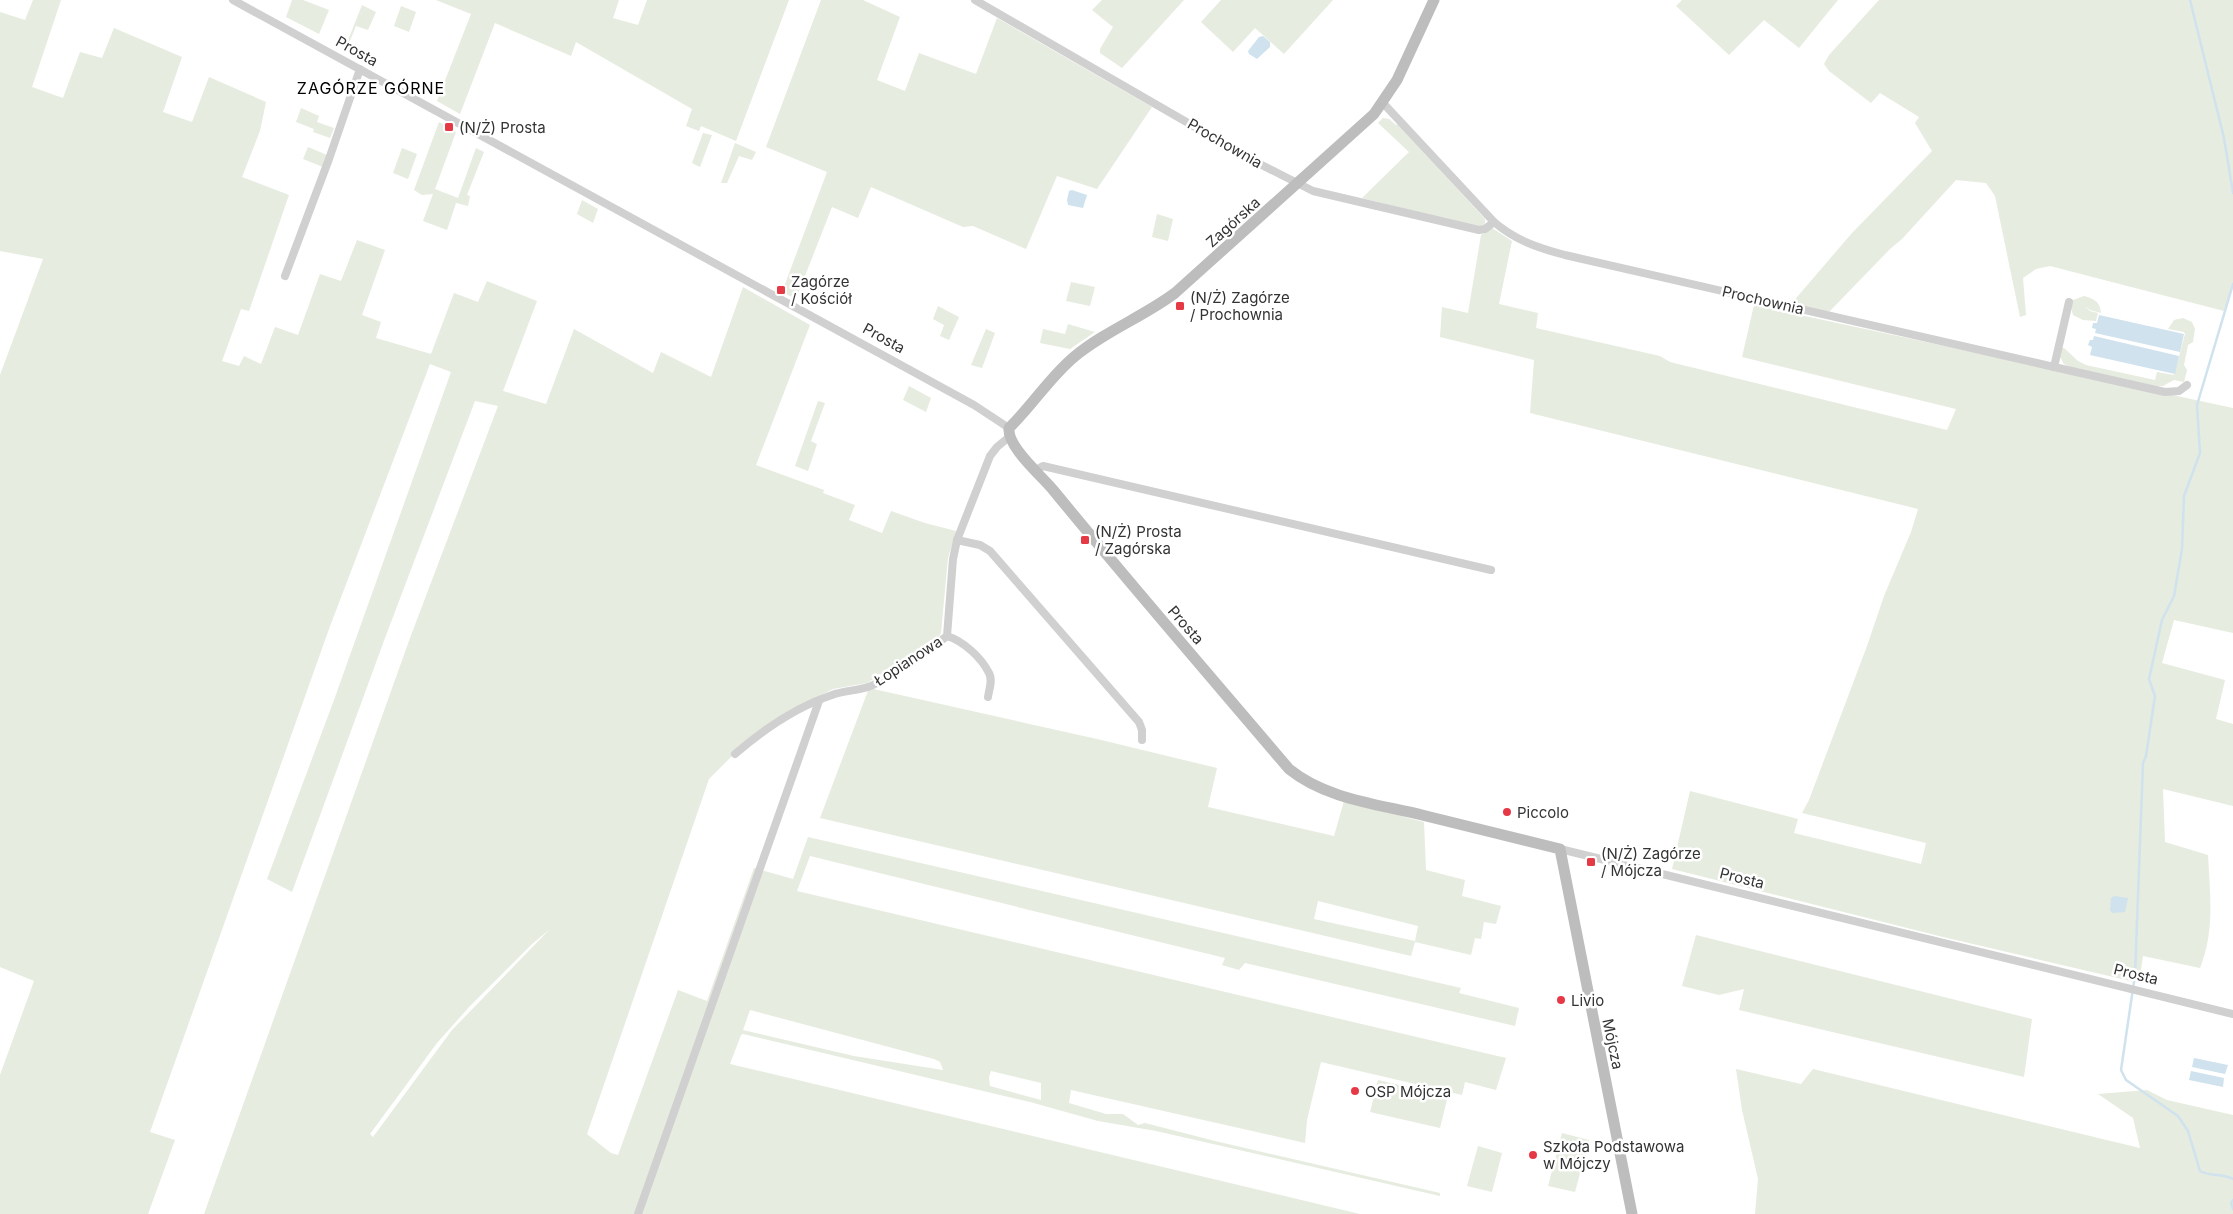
<svg xmlns="http://www.w3.org/2000/svg" width="2233" height="1214" viewBox="0 0 2233 1214" font-family="Inter,sans-serif">
	<style>
		.green { fill: #e6ecdf; fill-rule: evenodd }
		.water { fill: #cfe2ee }
		.lines { fill: none; stroke-linecap: round; stroke-linejoin: round }
		.stream { stroke: #cfe2ee; stroke-width: 2.5 }
		.street { stroke: #d0d0d0; stroke-width: 8 }
		.secondary { stroke: #bdbdbd; stroke-width: 11 }
		.poi-dot { fill: #e63946; stroke: #fff; stroke-width: 2 }
		.labels { text-anchor: middle; dominant-baseline: central; stroke-width: 5; stroke-linejoin: round; paint-order: stroke }
		.street-label { font-size: 15px; fill: #333; stroke: #fff }
		.poi-label { font-size: 15px; fill: #333; stroke: #fff; text-anchor: start }
		.neighbourhood-label { font-size: 16px; letter-spacing: 1px; fill: #000; stroke: #fff }
	</style>
	<rect width="100%" height="100%" fill="#fff"/>
	<!-- green -->
	<g class="green">
		<path d="M33,0H61L32,87L63,98L80,52L102,58L114,28L182,57L163,112L192,122L209,77L266,102L260,131L242,177L289,195L249,311L241,309L222,361L239,366L244,356L261,364L275,327L298,335L320,274L341,281L357,240L385,250L362,315L381,322L376,338L431,354L454,293L478,302L487,281L537,301L503,391L546,404L574,329L653,373L661,352L711,377L743,287L810,325L756,465L824,490L823,493L855,505L849,520L882,533L891,511L925,523L956,531L948,558L941,633L937,639L867,683L833,689L774,720L750,738L709,779L587,1134L611,1153L618,1155L678,990L707,1001L754,868L793,879L808,837L1461,988L1459,993L1519,1008L1515,1026L1245,963L1239,970L1222,965L1225,958L810,856L797,891L1506,1058L1496,1090L1465,1082L1462,1095L1321,1062L1307,1120L1305,1143L1071,1090L1069,1103L1106,1114H1123L1138,1125L1145,1123L1215,1141L1440,1193V1196L1156,1131L1098,1121L1030,1102L743,1034L741,1035L730,1064L1360,1214H204L410,638L498,406L475,401L385,638L292,892L267,879L334,700L451,372L430,364L329,629L150,1132L175,1140L148,1214H0V1075L34,981L0,967V375L43,259L0,251V12L25,20ZM550,929L452,1030L373,1137L370,1134L437,1043L470,1006L531,945ZM750,1010L934,1059L940,1062L943,1070L854,1056L743,1030ZM991,1071L1041,1083V1100L990,1086L989,1077Z"/>
		<path d="M292,0H303L329,10L319,34L286,17Z"/>
		<path d="M436,0H619L613,18L638,25L647,0H789L736,141L701,126L699,131L686,126L692,109L576,42L571,56L495,23L460,114L437,101L471,14Z"/>
		<path d="M821,0H863L900,17L877,80L905,91L919,53L976,74L997,18L1152,107L1097,189L1057,176L1026,249L973,226L963,227L871,187L858,218L832,207L796,299L782,292L827,172L766,147Z"/>
		<path d="M1102,0H1184L1122,68L1100,53V49L1113,27L1092,10Z"/>
		<path d="M1221,0H1333L1284,54L1255,28L1233,52L1201,22Z"/>
		<path d="M1682,0H1838L1799,48L1764,20L1729,55L1676,6Z"/>
		<path d="M1879,0H2233V284L2224,311L2050,266L2036,269L2023,278L2026,315L2020,317L1995,196L1986,183L1956,180L1902,239L1890,249L1829,312L1791,304L1852,233L1932,151L1915,123L1919,117L1880,93L1871,103L1829,71L1824,64L1829,55Z"/>
		<path d="M362,5L376,12L368,30L356,26L349,43L362,50L359,56L345,48Z"/>
		<path d="M401,6L416,12L409,32L394,26Z"/>
		<path d="M301,108L319,116L317,122L334,128L330,138L313,132L314,129L296,122Z"/>
		<path d="M1383,118L1389,119L1396,125L1398,124L1485,219V223L1482,227H1476L1362,198L1409,152L1378,123Z"/>
		<path d="M439,122L456,132L435,189L458,198L476,148L484,152L467,195L470,196L468,206L456,203L447,230L423,221L433,194L422,195L414,190Z"/>
		<path d="M703,133L712,135L700,167L692,163Z"/>
		<path d="M735,143L756,152L752,160L739,156L727,183H721Z"/>
		<path d="M308,147L327,155L323,167L303,159Z"/>
		<path d="M402,148L417,154L408,179L393,173Z"/>
		<path d="M582,200L598,209L593,223L577,214Z"/>
		<path d="M1157,214L1173,219L1168,241L1152,237Z"/>
		<path d="M1492,228L1512,241L1499,304L1538,313L1536,328L1660,356L1670,362L1947,430L1956,409L1742,357L1754,305L2233,408V633L2174,620L2162,663L2225,680L2216,719L2233,724V806L2163,789L2165,842L2208,855C2210,893 2215,932 2200,968L2143,956L2139,983L1943,937L1672,869L1690,791L1798,819L1794,833L1921,864L1926,843L1802,813L1809,800L1867,646L1884,596L1911,532L1918,509L1530,413L1534,360L1440,337L1442,307L1468,313L1481,235Z"/>
		<path d="M1071,282L1095,287L1090,306L1066,301Z"/>
		<path d="M2084,296C2094,299 2100,301 2101,313L2090,310L2084,306L2090,311L2098,313L2096,321L2083,320L2073,315L2071,308L2073,300Z"/>
		<path d="M938,306L959,317L949,340L940,336L944,325L933,319Z"/>
		<path d="M2183,318L2192,322L2195,329L2193,342L2188,345L2184,365L2187,370L2184,382L2174,380L2163,386H2156L2070,367L2064,364L2060,357L2062,348H2064L2078,361L2086,365L2155,380L2157,372L2174,375L2185,334L2184,332L2168,329L2174,320Z"/>
		<path d="M1068,324L1095,332L1070,349L1040,343L1043,329L1065,334Z"/>
		<path d="M986,329L995,333L982,368L971,365Z"/>
		<path d="M909,386L931,398L926,412L903,400Z"/>
		<path d="M818,401L825,403L811,441L817,444L808,471L795,466Z"/>
		<path d="M869,688L1097,739L1217,768L1208,807L1334,836L1344,801L1424,822L1426,870L1465,880L1462,896L1501,906L1496,924L1484,922L1481,939L1475,938L1471,955L1415,942L1411,956L820,818ZM1318,901L1418,926L1415,941L1314,919Z"/>
		<path d="M1696,935L2032,1019L2024,1077L1739,1010L1744,989L1719,995L1682,986Z"/>
		<path d="M1736,1069L1801,1084L1813,1069L2140,1148L2133,1118L2098,1094L2147,1090L2167,1100L2233,1115V1214H1755L1758,1179L1742,1110Z"/>
		<path d="M1378,1080L1448,1096L1440,1128L1370,1112Z"/>
		<path d="M1562,1133L1589,1140L1575,1192L1548,1186Z"/>
		<path d="M1478,1146L1502,1153L1492,1192L1467,1186Z"/>
	</g>
	<!-- water -->
	<g class="water">
		<path d="M1263,36L1270,42V47L1257,59L1249,54L1248,51L1259,37Z"/>
		<path d="M1072,190L1087,195L1083,208L1068,205L1067,200L1069,191Z"/>
		<path d="M2099,315L2184,334L2180,352L2095,333L2096,329L2092,328L2093,323H2097Z"/>
		<path d="M2094,336L2179,356L2175,374L2090,355L2092,347L2088,345L2090,340H2093Z"/>
		<path d="M2114,896L2128,898L2125,912L2112,913L2110,910L2111,898Z"/>
		<path d="M2194,1058L2228,1065L2225,1074L2192,1067Z"/>
		<path d="M2191,1071L2224,1078L2223,1087L2189,1080Z"/>
	</g>
	<g class="lines">
		<!-- stream -->
		<g class="stream">
			<path d="M2190,0L2224,138L2233,193"/>
			<path d="M2233,284L2197,405L2200,453L2184,496L2182,549L2174,596L2162,620L2149,679L2155,696L2146,756L2143,763L2135,975L2121,1070L2126,1080L2178,1116L2188,1131L2200,1171C2211,1177 2222,1173 2233,1179"/>
			<path d="M2233,1200L2231,1203L2233,1209"/>
		</g>
		<!-- street -->
		<g class="street">
			<path d="M233,0L974,405L1009,428"/>
			<path d="M975,0L1254,161L1313,191L1479,230L1485,229L1494,222"/>
			<path d="M1383,103L1494,222C1515,240 1538,248 1565,255L2054,367"/>
			<path d="M285,276L329,159L360,69"/>
			<path d="M2069,302L2054,367L2165,392L2179,391L2187,385"/>
			<path d="M1036,470L1043,466L1491,570"/>
			<path d="M957,540L980,545L990,551L1139,722L1142,730V740"/>
			<path d="M947,636C963,641 981,657 989,673C993,680 989,690 988,697"/>
			<path d="M735,754C764,729 796,707 832,695C845,690 861,691 873,685C899,672 924,654 947,636L953,559L957,540L990,456L997,447L1009,437"/>
			<path d="M1560,849L2233,1014"/>
			<path d="M638,1214L819,701"/>
		</g>
		<!-- secondary -->
		<path class="secondary" d="M1434,0L1397,80L1374,114L1175,293C1143,317 1105,331 1074,357C1049,378 1032,406 1009,428C1007,447 1042,476 1054,491C1131,585 1210,676 1289,769C1326,799 1377,804 1422,815C1468,826 1514,838 1560,849L1632,1214"/>
	</g>
	<!-- markers -->
	<g class="poi-dot">
		<rect x="444" y="122" width="10" height="10" rx="2.5"/>
		<rect x="776" y="285" width="10" height="10" rx="2.5"/>
		<rect x="1175" y="301" width="10" height="10" rx="2.5"/>
		<rect x="1080" y="535" width="10" height="10" rx="2.5"/>
		<circle cx="1507" cy="812" r="5"/>
		<rect x="1586" y="857" width="10" height="10" rx="2.5"/>
		<circle cx="1561" cy="1000" r="5"/>
		<circle cx="1355" cy="1091" r="5"/>
		<circle cx="1533" cy="1155" r="5"/>
	</g>
	<g class="labels">
		<!-- street labels -->
		<g class="street-label">
			<text transform="translate(357 51) rotate(29)">Prosta</text>
			<text transform="translate(1225 143) rotate(30)">Prochownia</text>
			<text transform="translate(1233 222) rotate(-42)">Zagórska</text>
			<text transform="translate(1763 300) rotate(13)">Prochownia</text>
			<text transform="translate(884 338) rotate(29)">Prosta</text>
			<text transform="translate(1186 625) rotate(49)">Prosta</text>
			<text transform="translate(908 661) rotate(-33)">Łopianowa</text>
			<text transform="translate(1742 878) rotate(14)">Prosta</text>
			<text transform="translate(2136 974) rotate(14)">Prosta</text>
			<text transform="translate(1613 1044) rotate(78)">Mójcza</text>
		</g>
		<!-- poi labels -->
		<g class="poi-label">
			<text x="459" y="127">(N/Ż) Prosta</text>
			<text x="791" y="281">Zagórze<tspan x="791" dy="17">/ Kościół</tspan></text>
			<text x="1190" y="297">(N/Ż) Zagórze<tspan x="1190" dy="17">/ Prochownia</tspan></text>
			<text x="1095" y="531">(N/Ż) Prosta<tspan x="1095" dy="17">/ Zagórska</tspan></text>
			<text x="1517" y="812">Piccolo</text>
			<text x="1601" y="853">(N/Ż) Zagórze<tspan x="1601" dy="17">/ Mójcza</tspan></text>
			<text x="1571" y="1000">Livio</text>
			<text x="1365" y="1091">OSP Mójcza</text>
			<text x="1543" y="1146">Szkoła Podstawowa<tspan x="1543" dy="17">w Mójczy</tspan></text>
		</g>
		<!-- neighbourhood labels -->
		<g class="neighbourhood-label">
			<text x="371" y="88">ZAGÓRZE GÓRNE</text>
		</g>
	</g>
</svg>
